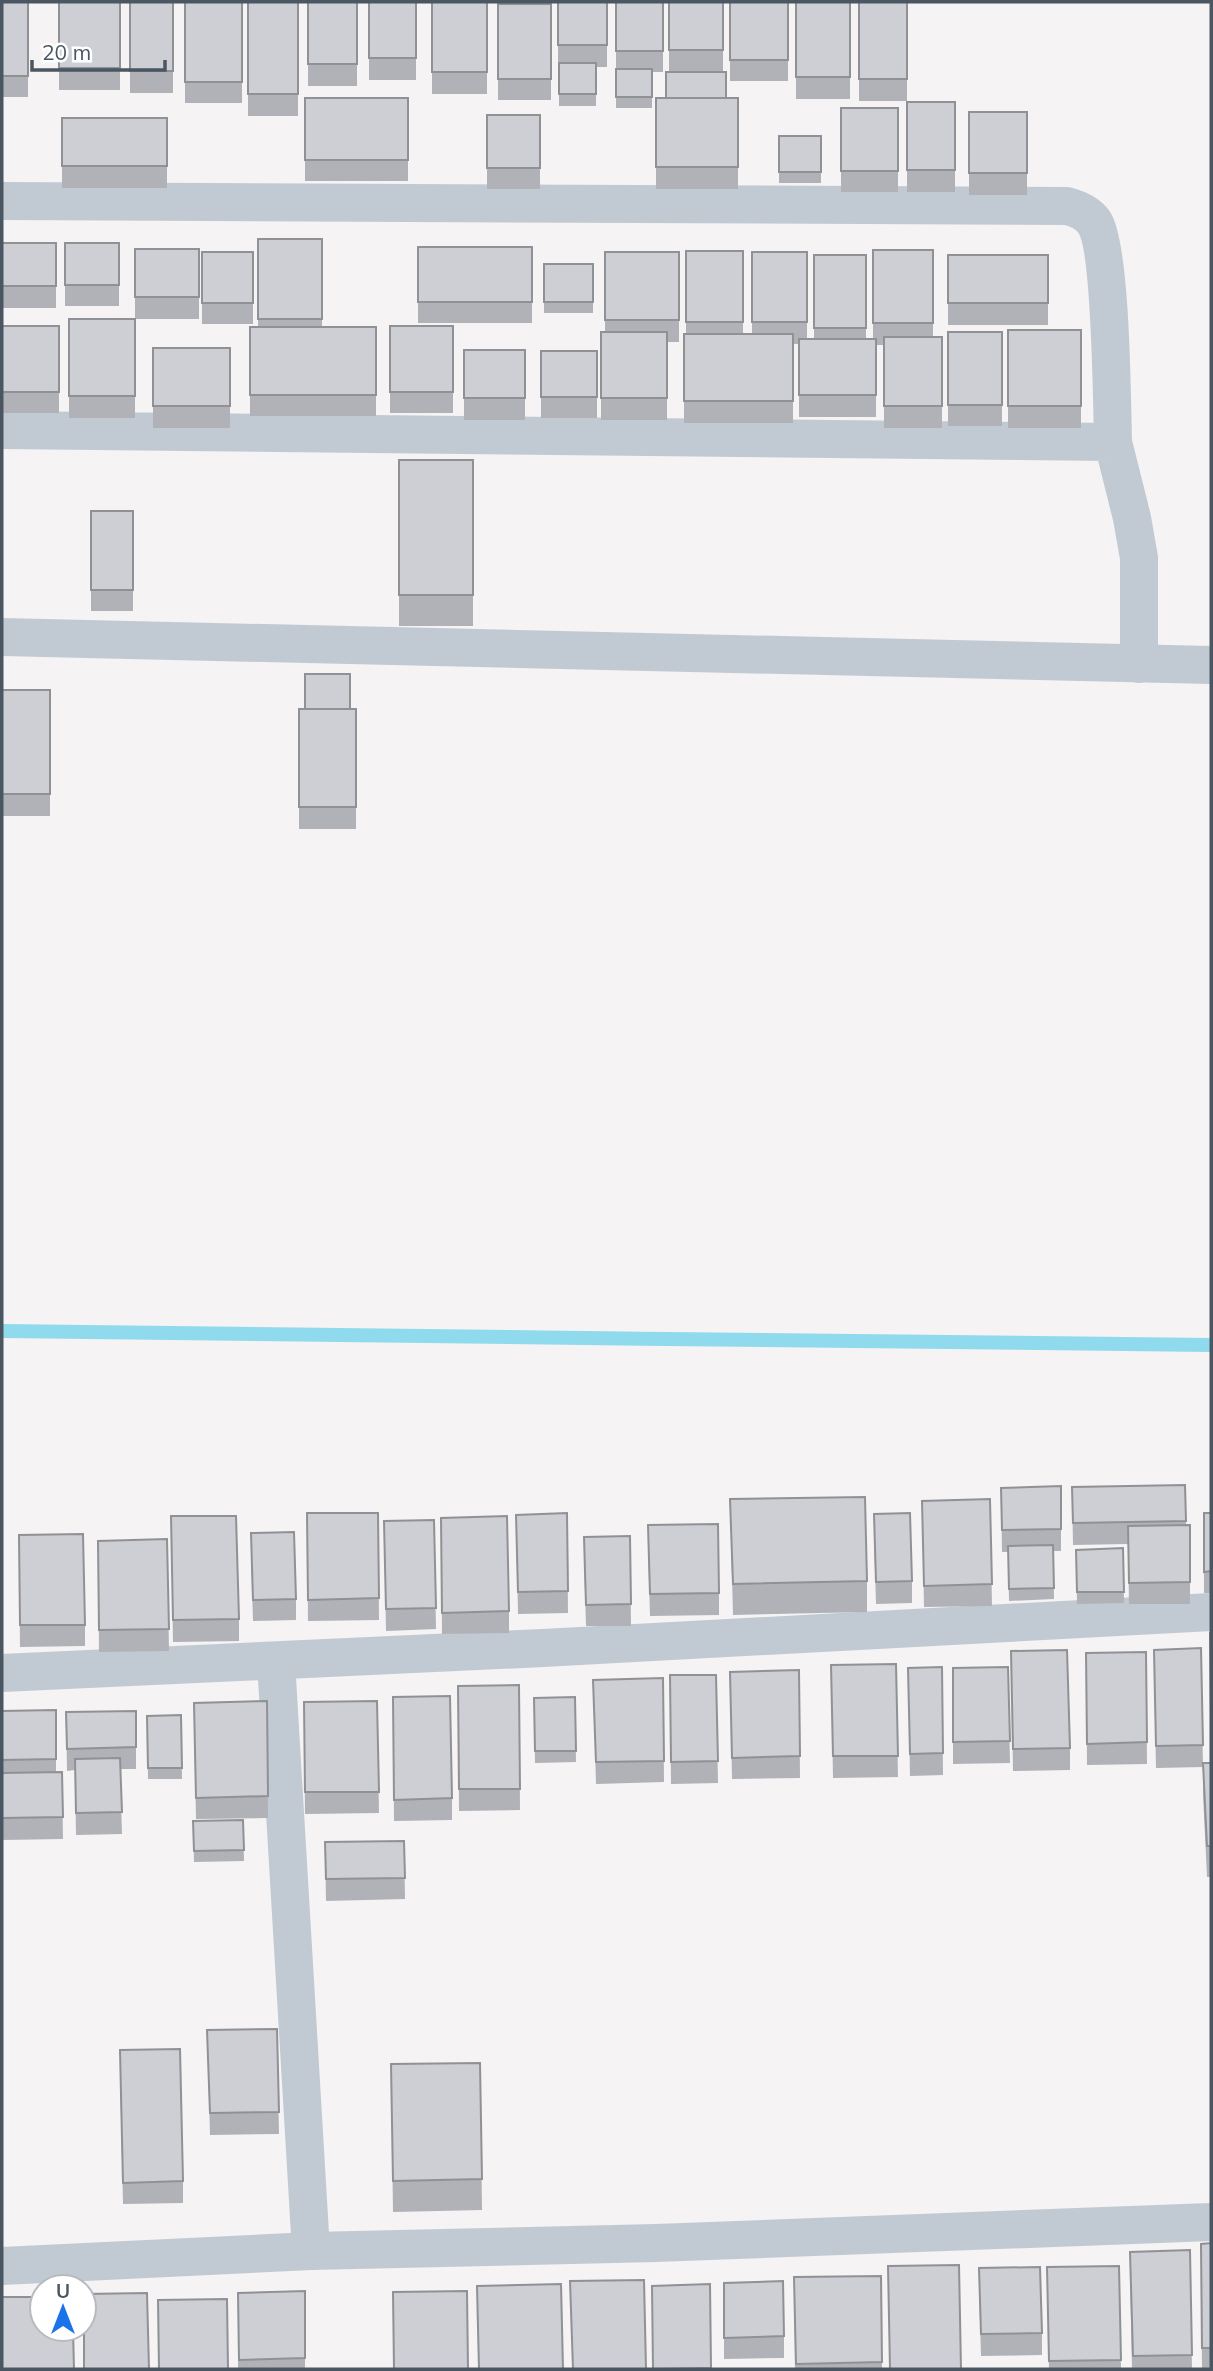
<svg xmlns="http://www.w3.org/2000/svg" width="1213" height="2371" viewBox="0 0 1213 2371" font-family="Mulish,sans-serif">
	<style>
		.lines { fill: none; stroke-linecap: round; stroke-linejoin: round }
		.stream { stroke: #90daee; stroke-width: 14 }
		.minor { stroke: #c1cad2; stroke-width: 38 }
		.wall { fill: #b0b2b7 }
		.building { fill: #cdcfd5; stroke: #909195; stroke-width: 2 }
	</style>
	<rect width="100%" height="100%" fill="#f5f3f3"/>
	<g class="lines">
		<!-- stream -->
		<path class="stream" d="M2,1331C405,1339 808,1338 1211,1345"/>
		<!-- minor -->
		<g class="minor">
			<path d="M2,201L1067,206C1078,209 1088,213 1094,222C1111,246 1112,404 1113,442"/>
			<path d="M2,430L1113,442L1132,518L1139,558V664"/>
			<path d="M2,637L1211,665"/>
			<path d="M276,1661L311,2251"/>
			<path d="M2,1673L543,1648L1211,1612"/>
			<path d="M2,2266L311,2251L656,2243L1211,2222"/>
		</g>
	</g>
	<!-- wall -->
	<g class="wall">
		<rect x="2" y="2" width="26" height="95"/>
		<rect x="59" y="2" width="61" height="88"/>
		<rect x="130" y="2" width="43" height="91"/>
		<rect x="185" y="2" width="57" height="101"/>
		<rect x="248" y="2" width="50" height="114"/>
		<rect x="308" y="2" width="49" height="84"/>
		<rect x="369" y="2" width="47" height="78"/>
		<rect x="432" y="2" width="55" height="92"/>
		<path d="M558,2H607V67H596V106H559V67H558Z"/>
		<path d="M616,2H663V72H652V108H616Z"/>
		<rect x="669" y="2" width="54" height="70"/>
		<rect x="730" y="2" width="58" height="79"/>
		<rect x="796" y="2" width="54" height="97"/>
		<rect x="859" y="2" width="48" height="99"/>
		<rect x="498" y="4" width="53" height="96"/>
		<rect x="305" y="98" width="103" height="83"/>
		<rect x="656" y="98" width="82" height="91"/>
		<rect x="907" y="102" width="48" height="90"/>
		<rect x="841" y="108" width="57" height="84"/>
		<rect x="969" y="112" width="58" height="83"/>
		<rect x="487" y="115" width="53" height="74"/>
		<rect x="62" y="118" width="105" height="70"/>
		<rect x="779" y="136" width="42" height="47"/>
		<path d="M258,239H322V327H376V416H250V327H258Z"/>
		<rect x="2" y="243" width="54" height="65"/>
		<rect x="65" y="243" width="54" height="63"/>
		<rect x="418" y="247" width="114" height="76"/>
		<path d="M135,249H199V319H135V418H69V319H135Z"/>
		<path d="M873,250H933V337H942V428H884V345H876V417H799V344H793V423H684V334H686V251H743V334H752V252H807V339H814V255H866V339H873Z"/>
		<rect x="202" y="252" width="51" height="72"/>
		<path d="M605,252H679V342H667V420H601V332H605Z"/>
		<rect x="948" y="255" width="100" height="70"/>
		<rect x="544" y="264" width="49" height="49"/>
		<rect x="2" y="326" width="57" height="87"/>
		<rect x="390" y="326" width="63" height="87"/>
		<rect x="1008" y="330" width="73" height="98"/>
		<rect x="948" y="332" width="54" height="94"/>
		<rect x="153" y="348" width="77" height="80"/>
		<rect x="464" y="350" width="61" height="70"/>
		<rect x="541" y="351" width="56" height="67"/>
		<rect x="399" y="460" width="74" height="166"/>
		<rect x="91" y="511" width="42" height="100"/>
		<rect x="2" y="690" width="48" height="126"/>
		<rect x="299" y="709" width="57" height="120"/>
		<path d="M1185,1485L1186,1525H1190V1604H1129L1128,1544L1073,1545L1072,1487Z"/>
		<path d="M1061,1486V1551H1053L1054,1599L1009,1601L1008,1552H1002L1001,1488Z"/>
		<path d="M730,1499L867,1581V1612L733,1615Z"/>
		<path d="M990,1499L992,1606L924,1607L922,1501Z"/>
		<path d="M307,1513H378L379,1620L308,1621Z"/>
		<path d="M567,1513L568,1613L518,1614L516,1515Z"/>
		<rect x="1204" y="1513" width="7" height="80"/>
		<path d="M171,1516L239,1619V1641L173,1642Z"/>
		<path d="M441,1518L509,1611V1633L442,1634Z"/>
		<path d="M434,1520L436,1629L386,1631L384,1521Z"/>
		<path d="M19,1535L85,1625V1646L20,1647Z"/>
		<path d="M630,1536L631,1626H586L584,1559Z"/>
		<path d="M874,1536L912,1581V1603L876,1604Z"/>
		<path d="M167,1539L169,1651L99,1652L98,1541Z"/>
		<path d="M648,1547L719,1593V1615L650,1616Z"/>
		<path d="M1123,1548L1124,1603L1077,1604L1076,1550Z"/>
		<path d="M251,1555L296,1599V1620L253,1621Z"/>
		<path d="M1201,1648L1203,1767L1156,1768L1154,1671Z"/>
		<path d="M1011,1651L1070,1748V1770L1013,1771Z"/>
		<path d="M1146,1652L1147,1764L1087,1765L1086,1653Z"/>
		<path d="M896,1664L898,1777L833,1778L831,1665Z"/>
		<path d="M942,1667L943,1775L910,1776L908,1668Z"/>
		<path d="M1008,1667L1010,1763L953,1764V1668Z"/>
		<path d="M799,1670L800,1778L732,1779L730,1672Z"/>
		<path d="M670,1675H716L718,1783L671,1784Z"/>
		<path d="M663,1678L664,1782L596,1784L593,1680Z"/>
		<path d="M519,1685L520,1810L459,1811L458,1686Z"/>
		<path d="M393,1697L452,1798V1820L394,1821Z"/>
		<path d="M575,1697L576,1762L535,1763L534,1698Z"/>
		<path d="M267,1701L268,1818L196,1819L194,1724Z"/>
		<path d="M377,1701L379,1813L305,1814L304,1702Z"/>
		<path d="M56,1710V1772H62L63,1839L2,1840V1711Z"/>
		<path d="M136,1711V1769H120L122,1834L76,1835L75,1770L67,1771L66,1712Z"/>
		<path d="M181,1715L182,1779H148L147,1716Z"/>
		<path d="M1203,1763H1211V1877H1207L1203,1794Z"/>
		<path d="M243,1820L244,1861L194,1862L193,1821Z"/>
		<path d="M404,1841L405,1899L326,1901L325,1842Z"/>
		<path d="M277,2029L279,2134L210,2135L207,2030Z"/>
		<path d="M480,2063L482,2210L393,2212L391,2064Z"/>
		<path d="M120,2072L183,2181V2203L123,2204Z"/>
		<path d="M1211,2243V2369H1202L1201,2244Z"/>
		<path d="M1190,2250L1192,2369H1132L1130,2273Z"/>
		<path d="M1119,2266L1121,2369H1049L1047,2267Z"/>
		<path d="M881,2276L882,2369H795L794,2277Z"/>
		<path d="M724,2283L784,2336V2358L724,2359Z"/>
		<path d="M979,2290L1042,2333V2355L981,2356Z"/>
		<path d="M305,2291V2369H238V2293Z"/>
	</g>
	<!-- building -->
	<g class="building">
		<rect x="2" y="2" width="26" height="74"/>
		<rect x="59" y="2" width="61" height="66"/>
		<rect x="130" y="2" width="43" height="69"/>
		<rect x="185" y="2" width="57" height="80"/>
		<rect x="248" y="2" width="50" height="92"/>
		<rect x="308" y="2" width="49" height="62"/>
		<rect x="369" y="2" width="47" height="56"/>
		<rect x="432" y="2" width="55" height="70"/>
		<rect x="558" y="2" width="49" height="43"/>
		<rect x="616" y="2" width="47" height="49"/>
		<rect x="669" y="2" width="54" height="48"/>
		<rect x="730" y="2" width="58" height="58"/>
		<rect x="796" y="2" width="54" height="75"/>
		<rect x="859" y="2" width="48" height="77"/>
		<rect x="498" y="4" width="53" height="75"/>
		<rect x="559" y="63" width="37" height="31"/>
		<rect x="616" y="69" width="36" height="28"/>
		<rect x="666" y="72" width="60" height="26"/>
		<rect x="305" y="98" width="103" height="62"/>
		<rect x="656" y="98" width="82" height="69"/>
		<rect x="907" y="102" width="48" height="68"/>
		<rect x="841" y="108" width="57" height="63"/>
		<rect x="969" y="112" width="58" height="61"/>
		<rect x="487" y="115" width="53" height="53"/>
		<rect x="62" y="118" width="105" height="48"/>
		<rect x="779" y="136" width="42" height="36"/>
		<rect x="258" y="239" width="64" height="80"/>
		<rect x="2" y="243" width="54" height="43"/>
		<rect x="65" y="243" width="54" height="42"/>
		<rect x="418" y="247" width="114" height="55"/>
		<rect x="135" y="249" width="64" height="48"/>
		<rect x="873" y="250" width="60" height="73"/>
		<rect x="686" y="251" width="57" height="71"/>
		<rect x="202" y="252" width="51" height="51"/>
		<rect x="605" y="252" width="74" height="68"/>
		<rect x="752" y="252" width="55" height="70"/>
		<rect x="814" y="255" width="52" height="73"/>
		<rect x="948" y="255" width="100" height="48"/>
		<rect x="544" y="264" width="49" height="38"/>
		<rect x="69" y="319" width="66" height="77"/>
		<rect x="2" y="326" width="57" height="66"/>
		<rect x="390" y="326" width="63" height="66"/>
		<rect x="250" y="327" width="126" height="68"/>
		<rect x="1008" y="330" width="73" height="76"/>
		<rect x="601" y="332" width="66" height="66"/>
		<rect x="948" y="332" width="54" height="73"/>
		<rect x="684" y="334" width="109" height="67"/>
		<rect x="884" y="337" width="58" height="69"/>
		<rect x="799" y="339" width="77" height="56"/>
		<rect x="153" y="348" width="77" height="58"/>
		<rect x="464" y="350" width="61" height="48"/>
		<rect x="541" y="351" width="56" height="46"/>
		<rect x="399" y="460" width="74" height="135"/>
		<rect x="91" y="511" width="42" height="79"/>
		<rect x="305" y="674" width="45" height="35"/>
		<rect x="2" y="690" width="48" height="104"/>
		<rect x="299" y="709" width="57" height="98"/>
		<path d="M1185,1485L1186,1521L1073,1523L1072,1487Z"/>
		<path d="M1061,1486V1529L1002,1530L1001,1488Z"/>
		<path d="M865,1497L867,1581L733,1584L730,1499Z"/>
		<path d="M990,1499L992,1584L924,1586L922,1501Z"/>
		<path d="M307,1513H378L379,1598L308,1600Z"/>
		<path d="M567,1513L568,1591L518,1592L516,1515Z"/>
		<path d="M910,1513L912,1581L876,1582L874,1514Z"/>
		<path d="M1204,1513H1211V1571L1204,1572Z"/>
		<path d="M171,1516H236L239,1619L173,1620Z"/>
		<path d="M507,1516L509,1611L442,1613L441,1518Z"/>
		<path d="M434,1520L436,1608L386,1609L384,1521Z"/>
		<path d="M718,1524L719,1593L650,1594L648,1525Z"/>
		<path d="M1190,1525V1582L1129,1583L1128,1526Z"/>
		<path d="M294,1532L296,1599L253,1600L251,1533Z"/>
		<path d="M83,1534L85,1625H20L19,1535Z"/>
		<path d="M630,1536L631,1604L586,1605L584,1537Z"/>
		<path d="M167,1539L169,1629L99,1630L98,1541Z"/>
		<path d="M1053,1545L1054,1588L1009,1589L1008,1546Z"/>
		<path d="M1123,1548L1124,1592H1077L1076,1550Z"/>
		<path d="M1210,1633H1211V1713Z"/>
		<path d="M1201,1648L1203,1745L1156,1746L1154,1650Z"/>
		<path d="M1067,1650L1070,1748L1013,1749L1011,1651Z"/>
		<path d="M1146,1652L1147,1742L1087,1744L1086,1653Z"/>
		<path d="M896,1664L898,1756H833L831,1665Z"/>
		<path d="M942,1667L943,1753L910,1754L908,1668Z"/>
		<path d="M1008,1667L1010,1741L953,1742V1668Z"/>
		<path d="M799,1670L800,1756L732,1758L730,1672Z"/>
		<path d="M670,1675H716L718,1761L671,1762Z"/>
		<path d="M663,1678L664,1761L596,1762L593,1680Z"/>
		<path d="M519,1685L520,1789H459L458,1686Z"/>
		<path d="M450,1696L452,1798L394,1800L393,1697Z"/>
		<path d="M575,1697L576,1751H535L534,1698Z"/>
		<path d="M267,1701L268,1796L196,1798L194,1703Z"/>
		<path d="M377,1701L379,1792H305L304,1702Z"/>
		<path d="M56,1710V1759L2,1760V1711Z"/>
		<path d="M136,1711V1747L67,1749L66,1712Z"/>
		<path d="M181,1715L182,1768H148L147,1716Z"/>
		<path d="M120,1758L122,1812L76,1813L75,1759Z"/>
		<path d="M1203,1763H1211V1846H1207Z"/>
		<path d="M62,1772L63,1817L2,1818V1773Z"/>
		<path d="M243,1820L244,1850L194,1851L193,1821Z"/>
		<path d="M404,1841L405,1878L326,1879L325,1842Z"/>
		<path d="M277,2029L279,2112L210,2113L207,2030Z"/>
		<path d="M180,2049L183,2181L123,2183L120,2050Z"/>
		<path d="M480,2063L482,2179L393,2181L391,2064Z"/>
		<path d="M1211,2243V2348H1202L1201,2244Z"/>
		<path d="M1190,2250L1192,2355L1133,2356L1130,2252Z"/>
		<path d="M959,2265L961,2369H890L888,2266Z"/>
		<path d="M1119,2266L1121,2360L1049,2361L1047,2267Z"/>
		<path d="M1040,2267L1042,2333L981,2334L979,2268Z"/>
		<path d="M881,2276L882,2362L796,2364L794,2277Z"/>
		<path d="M644,2280L646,2369H573L570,2281Z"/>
		<path d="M783,2281L784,2336L724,2338V2283Z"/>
		<path d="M561,2284L563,2369H479L477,2286Z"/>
		<path d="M710,2284L711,2368L653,2369L652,2286Z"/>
		<path d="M305,2291V2358L239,2360L238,2293Z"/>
		<path d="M467,2291L468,2369H394L393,2292Z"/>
		<path d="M147,2293L149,2369H84V2294Z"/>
		<path d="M2,2297H42V2329H73L74,2369H2Z"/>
		<path d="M227,2299L228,2369H159L158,2300Z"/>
	</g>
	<!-- border -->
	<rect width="1213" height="2371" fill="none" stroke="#4a5661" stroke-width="7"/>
	<!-- north arrow -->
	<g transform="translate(63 2308)"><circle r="33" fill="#ffffff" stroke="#b7bbc0" stroke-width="2"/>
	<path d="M0-5L12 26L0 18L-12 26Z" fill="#1a73e8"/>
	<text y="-10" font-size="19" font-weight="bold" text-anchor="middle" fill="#4a5661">U</text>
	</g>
	<!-- scale -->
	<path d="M32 60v10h133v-10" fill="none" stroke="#4a5661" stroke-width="3.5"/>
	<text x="42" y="60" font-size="21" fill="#4a5661" stroke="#ffffff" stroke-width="5" paint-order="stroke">20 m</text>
</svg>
